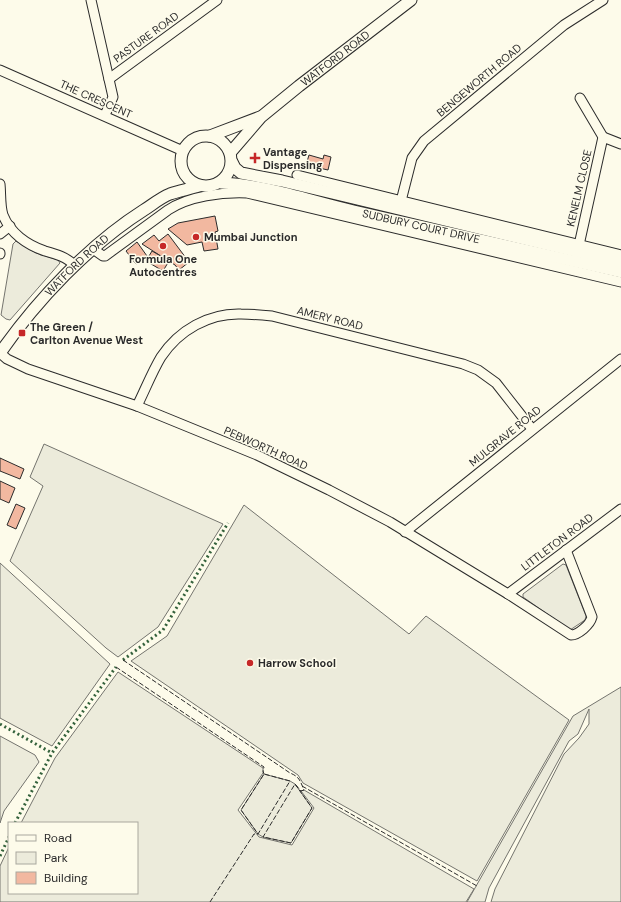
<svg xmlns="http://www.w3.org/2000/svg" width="621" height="902" viewBox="0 0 621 902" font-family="'DM Sans',sans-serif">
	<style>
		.green { fill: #ecebdb; stroke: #74746e }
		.building { fill: #f2b8a0; stroke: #2b2b2b }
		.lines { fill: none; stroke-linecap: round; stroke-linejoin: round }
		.minor-casing { stroke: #2b2b2b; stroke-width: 11 }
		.major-casing { stroke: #2b2b2b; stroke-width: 13 }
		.minor { stroke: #fdfbea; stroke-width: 9 }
		.major { stroke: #fdfbea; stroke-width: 11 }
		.hedge { stroke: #34623c; stroke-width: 3; stroke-dasharray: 2 3; stroke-linecap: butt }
		.fence { stroke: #2b2b2b; stroke-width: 1; stroke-dasharray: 5 2; stroke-linecap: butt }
		.poi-dot { fill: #c62828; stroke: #fdfbea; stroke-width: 1.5 }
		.labels { text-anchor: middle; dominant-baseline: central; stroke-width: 3; stroke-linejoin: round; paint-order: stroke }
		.street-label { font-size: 11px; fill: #2b2b2b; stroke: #fdfbea }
		.poi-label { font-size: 11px; font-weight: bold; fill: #2b2b2b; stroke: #fdfbea; text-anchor: start }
	</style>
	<rect width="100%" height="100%" fill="#fdfbea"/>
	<!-- green -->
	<g class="green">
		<path d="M16,241L36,253L58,260L60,263L10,320L6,319L1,315L13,244Z"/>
		<path d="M44,444L223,524L158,627L118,657L106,648L10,561L43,486L30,477Z"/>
		<path d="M244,505L409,634L426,616L569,720L477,881L303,783L298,775L131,661L167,636Z"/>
		<path d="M0,563L110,664L52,746L0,718Z"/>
		<path d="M563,564L566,565L586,616L585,620L570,630L523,597V594Z"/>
		<path d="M118,672L263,768V773L238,810L259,837L292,845L314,808L301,791L304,790L474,889L466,902H0V866L9,847V893H137V823H21L55,758Z"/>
		<path d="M621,687V902H491L495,889L564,754L579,738L589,724V709L578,734L569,741L489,888L485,902H467L573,716Z"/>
		<path d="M0,736L35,755L39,762L4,811L0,823Z"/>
		<path d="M264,774L290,781L295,784L312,808L291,843L263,837L258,834L241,810Z"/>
	</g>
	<!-- building -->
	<g class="building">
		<path d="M309,155L323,159L324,155L331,157L328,170L306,165Z"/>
		<path d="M215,216L218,231L215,232L218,249L204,251L202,242L187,245L168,229L178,223Z"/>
		<path d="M168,234L189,262L179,270L175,265L142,244L154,235L159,241Z"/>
		<path d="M137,242L147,256L136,264L126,251Z"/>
		<path d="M152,251L169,261L163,271L146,261Z"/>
		<path d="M0,458L24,469L20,479L0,471Z"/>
		<path d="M0,481L15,488L9,503L0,499Z"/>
		<path d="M16,504L25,508L16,529L7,525Z"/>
	</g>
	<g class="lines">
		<defs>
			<g id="minor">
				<path d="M91,0L113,97L105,115"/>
				<path d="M0,70L183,151"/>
				<path d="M109,79L217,0"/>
				<path d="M603,137L621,144"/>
				<path d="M297,175L621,255"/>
				<path d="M0,184C1,193 0,206 3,215C10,233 27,245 45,251C56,254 67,257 75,266"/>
				<path d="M401,201L412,158L424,141L564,25L603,0"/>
				<path d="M0,234L10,226"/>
				<path d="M579,245L603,137L580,98"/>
				<path d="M93,249L103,256H105L168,210C189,196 222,192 247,193L621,282"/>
				<path d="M0,253V254"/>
				<path d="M0,353L7,359L28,369L137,406L257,455L329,490L390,522L508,594L571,635C578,635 590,625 592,617L566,550"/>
				<path d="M137,406C145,390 152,372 161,357C179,330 209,313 241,314C251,314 262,315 272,316L463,364L478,370L496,383L532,429"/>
				<path d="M405,532L621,359"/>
				<path d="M508,594L621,509"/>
			</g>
			<g id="major">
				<circle cx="206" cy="161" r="25"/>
				<path d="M210,136L260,117"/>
				<path id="s1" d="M230,153L261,117L299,86L411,0"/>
				<path d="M232,162L235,168L241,173L282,181L621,262"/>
				<path id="s2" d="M221,183C266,185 310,201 354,211C443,231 532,251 621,272"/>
				<path id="s3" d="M0,353C37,300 89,245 144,210C152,205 160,198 170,194C179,191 189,189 199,186"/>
			</g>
		</defs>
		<!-- minor casing -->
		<use href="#minor" class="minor-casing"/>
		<!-- major casing -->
		<use href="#major" class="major-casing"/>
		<!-- minor -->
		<use href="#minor" class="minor"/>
		<!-- major -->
		<use href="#major" class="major"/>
		<!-- hedge -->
		<g class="hedge">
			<path d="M123,660L163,630L228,523"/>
			<path d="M0,724L52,753"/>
			<path d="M15,823L52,753L116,667"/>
			<path d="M0,856L9,837"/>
		</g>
		<!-- fence -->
		<g class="fence">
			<path d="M123,660L290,773C300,777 300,781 304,790L301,791L295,784"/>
			<path d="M116,667L264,767L263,771L264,774"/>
			<path d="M295,784L312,808L291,843L263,837Z"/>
			<path d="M302,786L477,886"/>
			<path d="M210,902L254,834H258L290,781L264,774L241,810L258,834"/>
		</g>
	</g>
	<!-- markers -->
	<g class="poi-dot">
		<path d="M253 152h4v4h4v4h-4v4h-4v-4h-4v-4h4z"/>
		<circle cx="196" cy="237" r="4"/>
		<circle cx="163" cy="246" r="4"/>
		<rect x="18" y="329" width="8" height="8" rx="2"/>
		<circle cx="250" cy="663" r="4"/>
	</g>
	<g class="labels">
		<!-- street labels -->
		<g class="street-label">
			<text transform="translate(146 37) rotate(-36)">PASTURE ROAD</text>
			<text stroke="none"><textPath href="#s1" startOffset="142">WATFORD ROAD</textPath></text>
			<text transform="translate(479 80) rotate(-40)">BENGEWORTH ROAD</text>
			<text transform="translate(96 99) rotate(24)">THE CRESCENT</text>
			<text transform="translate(579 188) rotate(-77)">KENELM CLOSE</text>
			<text stroke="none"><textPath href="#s2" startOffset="205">SUDBURY COURT DRIVE</textPath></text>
			<text stroke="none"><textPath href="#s3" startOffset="117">WATFORD ROAD</textPath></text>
			<text transform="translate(330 318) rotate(14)">AMERY ROAD</text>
			<text transform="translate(505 436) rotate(-39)">MULGRAVE ROAD</text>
			<text transform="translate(266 448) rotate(24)">PEBWORTH ROAD</text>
			<text transform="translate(557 542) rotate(-37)">LITTLETON ROAD</text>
		</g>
		<!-- poi labels -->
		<g class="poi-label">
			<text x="263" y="152">Vantage<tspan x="263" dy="13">Dispensing</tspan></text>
			<text x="204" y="237">Mumbai Junction</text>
			<text x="163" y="259" text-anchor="middle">Formula One<tspan x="163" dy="13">Autocentres</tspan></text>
			<text x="30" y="327">The Green /<tspan x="30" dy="13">Carlton Avenue West</tspan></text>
			<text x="258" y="663">Harrow School</text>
		</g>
	</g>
	<!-- legend -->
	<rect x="8" y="822" width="130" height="72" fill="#fdfbea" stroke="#a9a89e"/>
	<rect x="16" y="835" width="20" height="6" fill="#fdfbea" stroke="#a9a89e"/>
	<text x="44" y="842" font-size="12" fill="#2b2b2b">Road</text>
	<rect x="16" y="852" width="20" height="12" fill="#ecebdb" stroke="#a9a89e"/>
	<text x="44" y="862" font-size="12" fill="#2b2b2b">Park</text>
	<rect x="16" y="872" width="20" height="12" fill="#f2b8a0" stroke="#a9a89e"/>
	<text x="44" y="882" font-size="12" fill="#2b2b2b">Building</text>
</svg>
